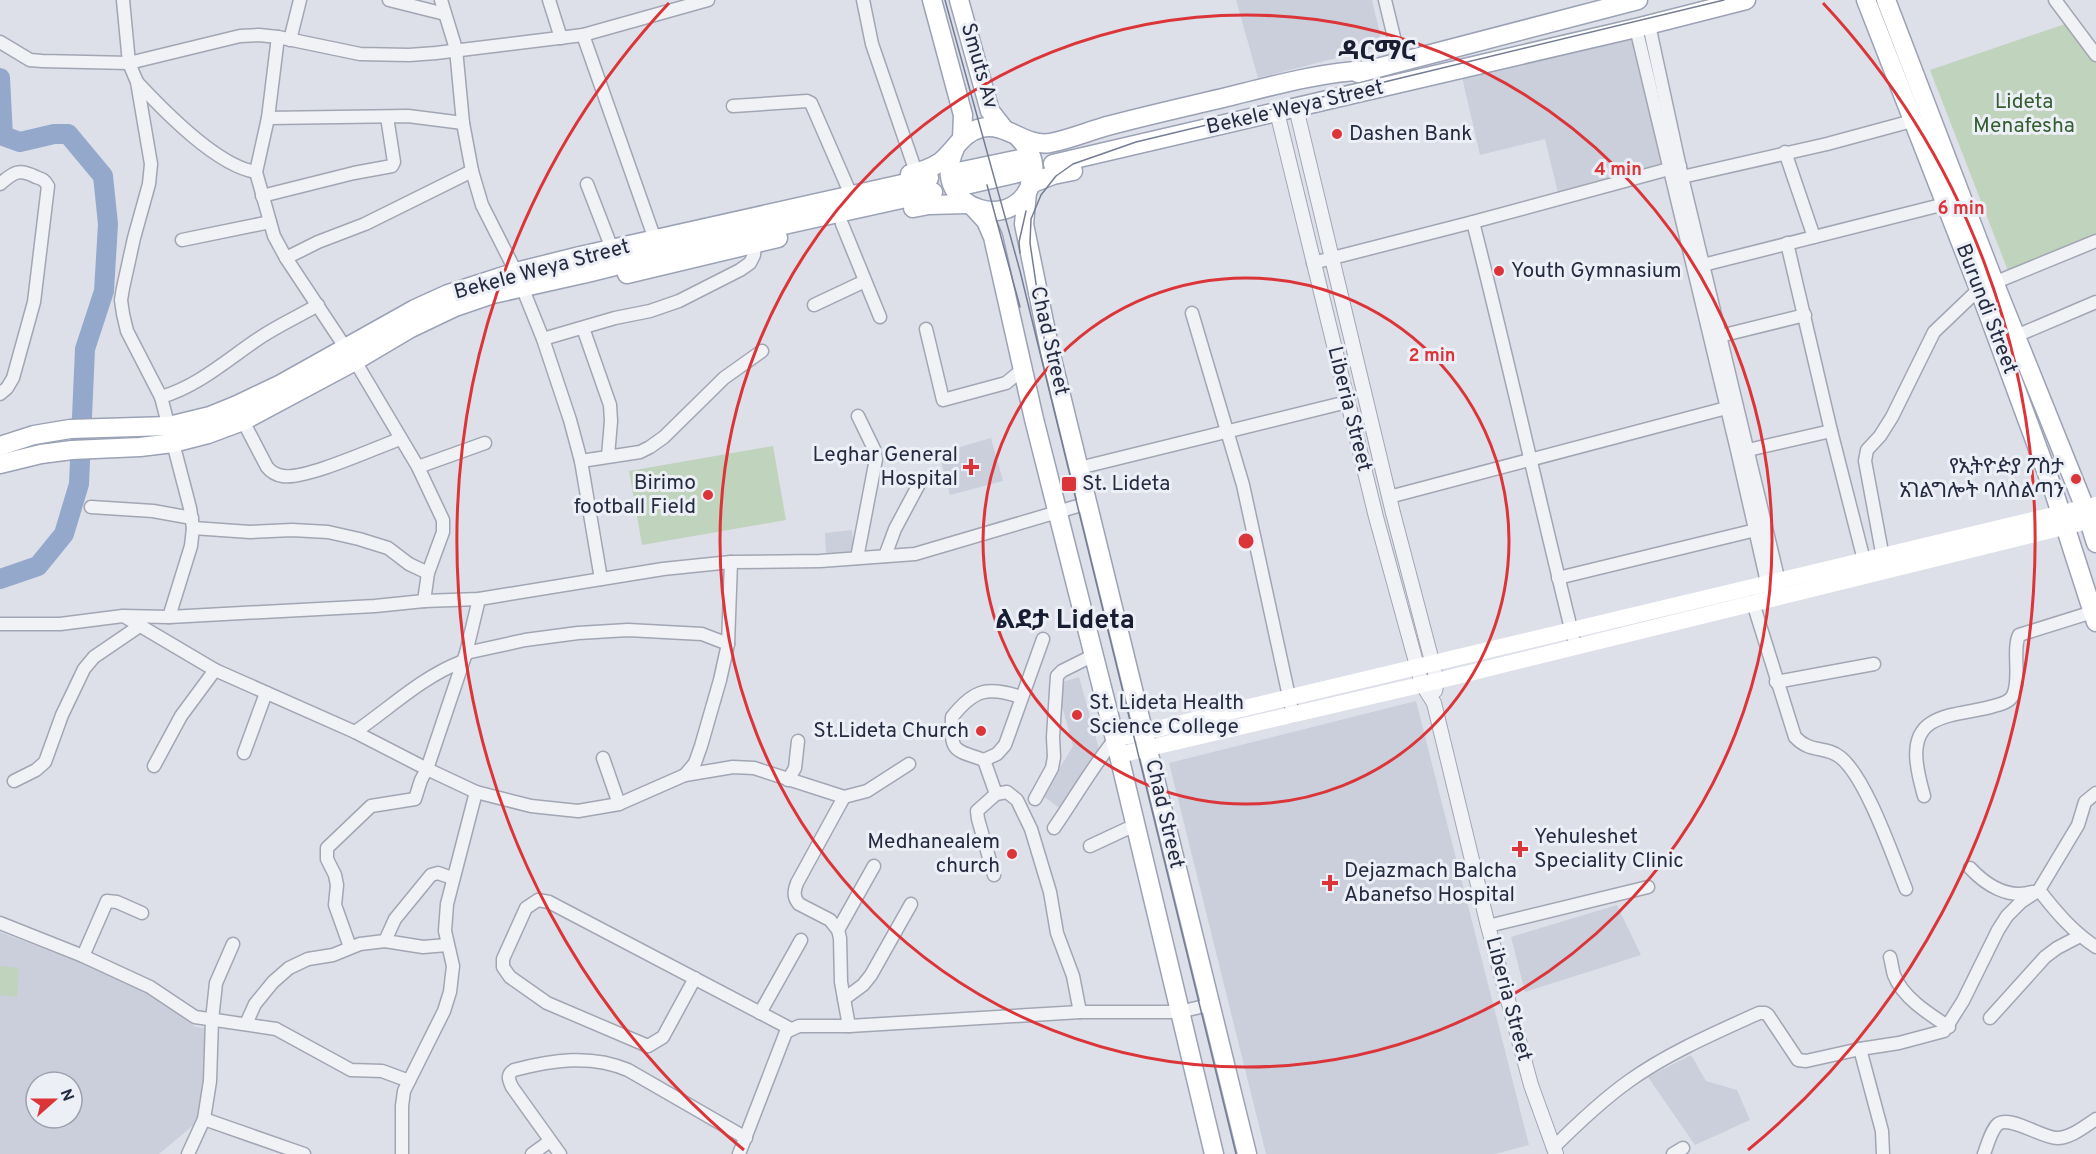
<svg xmlns="http://www.w3.org/2000/svg" width="2096" height="1154" viewBox="0 0 2096 1154" font-family="Overpass,'Noto Sans Ethiopic',sans-serif">
	<style>
		.built { fill: #cbcfdb; fill-rule: evenodd }
		.green { fill: #c0d3bd }
		.lines { fill: none; stroke-linecap: round; stroke-linejoin: round }
		.river { stroke: #94a8cc; stroke-width: 20 }
		.minor-casing { stroke: #a2a6b3; stroke-width: 15 }
		.tertiary-casing { stroke: #a2a6b3; stroke-width: 16 }
		.primary-casing { stroke: #9ba2b5; stroke-width: 21 }
		.minor { stroke: #f0f2f6; stroke-width: 12 }
		.tertiary { stroke: #f0f2f6; stroke-width: 14 }
		.secondary { stroke: #fff; stroke-width: 16 }
		.primary { stroke: #fff; stroke-width: 18 }
		.tram { stroke: #757d94; stroke-width: 1.5 }
		.ring { fill: none; stroke: #db3539; stroke-width: 3 }
		.poi-dot { fill: #db3539; stroke: #edeff6; stroke-width: 2 }
		.labels { text-anchor: middle; dominant-baseline: central; stroke-width: 6; stroke-linejoin: round; paint-order: stroke }
		.street-label { font-size: 21px; fill: #252c41; stroke: #edeff6 }
		.park-label { font-size: 21px; fill: #345e31; stroke: #edeff6 }
		.poi-label { font-size: 21px; fill: #252c41; stroke: #edeff6; text-anchor: start }
		.district-label { font-size: 27px; font-weight: bold; fill: #181d31; stroke: #edeff6 }
		.centre { fill: #db3539; stroke: #edeff6; stroke-width: 3 }
		.ring-label { font-size: 18px; text-anchor: middle; font-weight: bold; fill: #db3539; stroke: #edeff6; stroke-width: 6; stroke-linejoin: round; paint-order: stroke }
	</style>
	<rect width="100%" height="100%" fill="#dde0e9"/>
	<!-- built -->
	<g class="built">
		<path d="M1236,0H1372L1383,46L1258,78Z"/>
		<path d="M1635,35L1664,167L1558,193L1545,139L1480,155L1462,77Z"/>
		<path d="M991,438L1003,481L950,495L939,453Z"/>
		<path d="M852,530L854,551L826,554L825,533Z"/>
		<path d="M1079,677L1099,749L1062,810L1043,796L1073,746L1056,684Z"/>
		<path d="M1416,701L1529,1145L1495,1154H1266L1169,763Z"/>
		<path d="M1617,905L1641,955L1525,992L1511,937Z"/>
		<path d="M0,932L131,982L196,1027L205,1028V1059L200,1112L197,1122L159,1154H0ZM36,1082H72V1118H36Z"/>
		<path d="M1691,1055L1706,1081L1737,1090L1750,1120L1695,1145L1648,1077Z"/>
	</g>
	<!-- green -->
	<g class="green">
		<path d="M2071,22L2096,56V241L2010,276L1930,70Z"/>
		<path d="M773,446L786,520L642,545L629,471Z"/>
		<path d="M0,966L19,968L17,997L0,995Z"/>
	</g>
	<g class="lines">
		<!-- river -->
		<path class="river" d="M0,78L3,136L20,142L54,134H68L103,176L108,224L104,291L85,349L79,484L64,534L38,566L0,579"/>
		<defs>
			<g id="minor">
				<path d="M123,0L129,63L137,82L151,164L149,184L134,238L123,288L121,300L123,314L127,331L161,397L190,508L193,528L191,546L169,617"/>
				<path d="M389,0L445,14"/>
				<path d="M441,0L456,49L463,123L472,171L482,205L516,272L543,339L570,420L581,461L601,579"/>
				<path d="M549,0L561,38"/>
				<path d="M863,0L872,44L916,172"/>
				<path d="M1385,0L1400,62"/>
				<path d="M2055,0L2096,55"/>
				<path d="M1649,25L1682,177L1780,586"/>
				<path d="M1636,28L1737,450L1769,591"/>
				<path d="M583,35L652,231"/>
				<path d="M278,37L268,118L256,172L274,236L286,258L345,347"/>
				<path d="M290,40L300,0"/>
				<path d="M0,42L30,60L42,61L129,63L240,36L259,35L278,37L360,54L409,55L436,53L583,35L708,0"/>
				<path d="M137,82C164,111 217,166 256,172"/>
				<path d="M733,106L807,101L811,103L848,188"/>
				<path d="M268,118L408,116L463,123"/>
				<path d="M1785,152L1814,237"/>
				<path d="M1682,177L1827,144L1912,121"/>
				<path d="M0,184C14,172 19,168 36,177C42,179 45,180 48,186L34,302L13,378L7,388L0,394"/>
				<path d="M587,184L609,241"/>
				<path d="M262,196L354,173L392,166L394,162L387,117"/>
				<path d="M842,224L880,317"/>
				<path d="M182,240L270,222"/>
				<path d="M1787,243L1831,431L1866,568"/>
				<path d="M286,258L318,242L365,224L472,171"/>
				<path d="M1313,263L1473,222"/>
				<path d="M1703,265L1945,204"/>
				<path d="M814,305L865,281"/>
				<path d="M1192,313L1243,485L1293,715"/>
				<path d="M583,328L610,405L611,421L608,456"/>
				<path d="M926,329L943,400L1006,383L1023,369"/>
				<path d="M1720,336L1805,315"/>
				<path d="M2016,336L2096,302"/>
				<path d="M543,339L615,318L650,311L679,301L740,270L750,263L754,255L755,244"/>
				<path d="M355,361L418,467L443,520V532L428,573L424,601"/>
				<path d="M161,397C199,386 229,358 261,337C279,325 299,316 318,305"/>
				<path d="M243,421L267,467C271,472 276,475 283,476C305,480 375,448 400,439"/>
				<path d="M1748,450L1831,431"/>
				<path d="M581,461L640,452L650,447L664,437L724,378L762,351"/>
				<path d="M418,467L485,443"/>
				<path d="M1079,468L1347,402"/>
				<path d="M1389,497L1734,406"/>
				<path d="M91,507L153,511L192,518"/>
				<path d="M193,528L250,532L292,530L328,532L359,539L388,548L409,564L428,573"/>
				<path d="M885,556L895,529L919,484"/>
				<path d="M857,558L876,459L874,449L858,416"/>
				<path d="M1884,563L1865,461L1867,450L1880,436L1892,417L1934,332L1979,289L2096,241"/>
				<path d="M1558,578L1764,528"/>
				<path d="M1753,603L1795,737C1811,754 1825,745 1840,757C1866,777 1893,857 1906,889"/>
				<path d="M127,618L215,670L355,732L427,769L421,780L415,799L371,806L327,848V859L335,875L337,885L335,905L350,947"/>
				<path d="M0,624H60L123,616L169,617L375,606L424,601L479,599L663,569L731,562L820,561L915,554L1088,503"/>
				<path d="M1573,637C1539,499 1508,360 1473,222L1680,166"/>
				<path d="M466,653L525,640L578,633L628,630L702,634L728,644"/>
				<path d="M1776,682L1874,664"/>
				<path d="M355,732C390,708 422,677 461,662"/>
				<path d="M244,753L266,693"/>
				<path d="M603,758L619,804"/>
				<path d="M984,760C952,749 951,752 952,717C974,689 988,686 1021,697"/>
				<path d="M154,766L181,716L215,670"/>
				<path d="M685,775L733,767L754,768L844,797L867,791L909,764"/>
				<path d="M788,780L795,768L798,741"/>
				<path d="M14,781L36,770L45,762L62,715L84,669L94,657L141,625"/>
				<path d="M476,792L531,806L578,811L619,804L685,775L695,763L701,746L720,680L728,644L731,562"/>
				<path d="M996,794L984,760L997,754L1005,745L1043,639"/>
				<path d="M1924,796C1918,774 1907,738 1931,723C1949,712 1975,712 1994,706C2001,704 2010,702 2013,695C2021,680 2012,650 2019,635L2096,611"/>
				<path d="M844,797L797,883C794,891 793,897 799,904L830,920L838,930L840,938L841,982L849,1026"/>
				<path d="M1035,799L1052,768L1054,757L1053,737L1057,676L1062,671L1094,655"/>
				<path d="M1054,828C1075,798 1092,767 1115,739"/>
				<path d="M1090,846L1135,825"/>
				<path d="M1970,868C1986,885 2008,899 2032,892"/>
				<path d="M994,875L978,819L977,811L996,794L1007,792L1017,800L1031,829L1050,892L1057,933L1073,976L1080,1012"/>
				<path d="M2039,890C2056,912 2073,932 2096,947"/>
				<path d="M0,923L83,956L150,987L195,1017L276,1029L351,1070L382,1071L409,1081"/>
				<path d="M1488,926L1648,887"/>
				<path d="M838,930L874,866"/>
				<path d="M385,941L395,919L431,875L438,873L452,878"/>
				<path d="M83,956L107,901L117,902L142,913"/>
				<path d="M1890,957C1892,963 1892,969 1894,975C1903,998 1929,1014 1949,1027"/>
				<path d="M695,978L663,1037L648,1046L547,1003L510,977L503,967V959L526,908L538,900L549,902L791,1029"/>
				<path d="M844,999L863,985L871,975L911,904"/>
				<path d="M760,1013L801,940"/>
				<path d="M1990,1018L2045,957L2057,948L2080,936"/>
				<path d="M246,1024L255,1004L273,982L289,968L308,959L333,955L360,944L385,941L423,947L447,945"/>
				<path d="M1860,1049L1882,1131L1883,1154"/>
				<path d="M204,1119L304,1154"/>
				<path d="M1553,1148C1577,1124 1601,1101 1629,1081C1668,1053 1715,1033 1759,1013H1765L1768,1015L1798,1060L1806,1061L1860,1049L1899,1043L1944,1031L1963,1001L1998,930L2007,916L2021,902L2039,890L2078,825L2085,802L2096,793"/>
				<path d="M188,1154L204,1119L210,1081L212,1020L216,983L233,944"/>
				<path d="M402,1154V1106L404,1091L444,1011L450,992L453,966L445,931L447,904L476,792L427,769L466,653L479,599"/>
				<path d="M532,1154L550,1141"/>
				<path d="M560,1154L512,1087C509,1080 506,1075 514,1070C552,1060 591,1054 628,1070L746,1138"/>
				<path d="M739,1154L786,1032L799,1026H849L1080,1012H1179L1209,1005"/>
				<path d="M1673,1154L1683,1148"/>
				<path d="M1984,1154C1987,1146 1991,1130 1998,1124C2010,1115 2042,1138 2057,1138C2071,1138 2085,1126 2096,1119"/>
			</g>
			<g id="tertiary">
				<path d="M1296,108L1393,513L1433,665L1437,681L1435,691"/>
				<path d="M1277,112L1376,517L1422,684L1434,703L1488,926L1531,1085L1556,1154"/>
			</g>
			<g id="primary">
				<path d="M932,0L963,115L962,139"/>
				<path d="M959,0L990,111L1004,129"/>
				<path d="M1866,0L1979,289L2054,492L2096,622"/>
				<path d="M1886,0L1994,282L2085,508L2096,543"/>
				<path d="M1358,73L1638,0"/>
				<path d="M955,148C926,212 1024,238 1033,174C1035,160 1028,147 1018,137"/>
				<path d="M1053,164L1636,28L1746,0"/>
				<path d="M958,172L1020,159"/>
				<path d="M910,174C920,172 931,168 939,163C954,152 961,133 981,128C1007,122 1024,147 1050,143C1071,139 1091,130 1111,125C1152,114 1194,105 1235,95C1279,84 1324,72 1369,70"/>
				<path d="M1030,184L1053,175L1073,171"/>
				<path d="M961,186L1022,172"/>
				<path d="M1027,192L1024,224L1050,351L1247,1154"/>
				<path d="M913,208L929,205L967,204"/>
				<path d="M974,208L986,221L993,237L1034,419L1115,739L1214,1154"/>
				<path d="M627,274L778,238"/>
				<path d="M0,446L34,435L70,429L169,426L210,416L237,405L281,384L415,309L448,294L516,272L580,256L929,178"/>
				<path d="M0,464L41,454L72,450L140,447L173,443L208,434L243,421L355,361L409,329L455,307L493,294L587,273L747,233L933,192"/>
			</g>
		</defs>
		<!-- minor casing -->
		<use href="#minor" class="minor-casing"/>
		<!-- tertiary casing -->
		<use href="#tertiary" class="tertiary-casing"/>
		<!-- primary casing -->
		<use href="#primary" class="primary-casing"/>
		<!-- minor -->
		<use href="#minor" class="minor"/>
		<!-- tertiary -->
		<use href="#tertiary" class="tertiary"/>
		<!-- secondary -->
		<g class="secondary">
			<path d="M1115,739L2096,505"/>
			<path d="M1119,755L1437,681L2096,519"/>
		</g>
		<!-- primary -->
		<use href="#primary" class="primary"/>
		<!-- tram -->
		<g class="tram">
			<path d="M945,0L1020,271L1236,1154"/>
			<path d="M987,185L1020,307"/>
			<path d="M1020,253L1019,242L1026,211"/>
			<path d="M1046,351L1030,243L1031,219L1041,195L1056,176L1073,164L1136,142L1724,0"/>
		</g>
	</g>
	<!-- distance rings -->
	<g class="ring">
		<circle cx="1246" cy="541" r="263"/>
		<circle cx="1246" cy="541" r="526"/>
		<path d="M744 1150A789 789 0 0 1 669 3M1823 3A789 789 0 0 1 1748 1150"/>
	</g>
	<!-- markers -->
	<g class="poi-dot">
		<circle cx="1337" cy="134" r="6"/>
		<circle cx="1499" cy="271" r="6"/>
		<path d="M968 458h6v6h6v6h-6v6h-6v-6h-6v-6h6z"/>
		<circle cx="2076" cy="479" r="6"/>
		<rect x="1061" y="476" width="16" height="16" rx="3"/>
		<circle cx="708" cy="495" r="6"/>
		<circle cx="1077" cy="715" r="6"/>
		<circle cx="981" cy="731" r="6"/>
		<path d="M1517 840h6v6h6v6h-6v6h-6v-6h-6v-6h6z"/>
		<circle cx="1012" cy="854" r="6"/>
		<path d="M1327 874h6v6h6v6h-6v6h-6v-6h-6v-6h6z"/>
	</g>
	<g class="labels">
		<!-- street labels -->
		<g class="street-label">
			<text transform="translate(979 66) rotate(74)">Smuts Av</text>
			<text transform="translate(1295 108) rotate(-13)">Bekele Weya Street</text>
			<text transform="translate(542 270) rotate(-15)">Bekele Weya Street</text>
			<text transform="translate(1986 309) rotate(69)">Burundi Street</text>
			<text transform="translate(1049 341) rotate(77)">Chad Street</text>
			<text transform="translate(1349 409) rotate(76)">Liberia Street</text>
			<text transform="translate(1164 814) rotate(77)">Chad Street</text>
			<text transform="translate(1508 999) rotate(75)">Liberia Street</text>
		</g>
		<!-- park labels -->
		<g class="park-label">
			<text x="2024" y="102">Lideta<tspan x="2024" dy="24">Menafesha</tspan></text>
		</g>
		<!-- poi labels -->
		<g class="poi-label">
			<text x="1349" y="134">Dashen Bank</text>
			<text x="1511" y="271">Youth Gymnasium</text>
			<text x="958" y="455" text-anchor="end">Leghar General<tspan x="958" dy="24">Hospital</tspan></text>
			<text x="2064" y="467" text-anchor="end">የኢትዮዽያ ፖስታ<tspan x="2064" dy="24">አገልግሎት ባለስልጣን</tspan></text>
			<text x="696" y="483" text-anchor="end">Birimo<tspan x="696" dy="24">football Field</tspan></text>
			<text x="1082" y="484">St. Lideta</text>
			<text x="1089" y="703">St. Lideta Health<tspan x="1089" dy="24">Science College</tspan></text>
			<text x="969" y="731" text-anchor="end">St.Lideta Church</text>
			<text x="1534" y="837">Yehuleshet<tspan x="1534" dy="24">Speciality Clinic</tspan></text>
			<text x="1000" y="842" text-anchor="end">Medhanealem<tspan x="1000" dy="24">church</tspan></text>
			<text x="1344" y="871">Dejazmach Balcha<tspan x="1344" dy="24">Abanefso Hospital</tspan></text>
		</g>
		<!-- district labels -->
		<g class="district-label">
			<text x="1377" y="52">ዳርማር</text>
			<text x="1065" y="621">ልደታ Lideta</text>
		</g>
	</g>
	<circle cx="1246" cy="541" r="9" class="centre"/>
	<g class="ring-label">
		<text x="1618" y="175">4 min</text>
		<text x="1961" y="214">6 min</text>
		<text x="1432" y="361">2 min</text>
	</g>
	<!-- north arrow -->
	<g transform="translate(54 1100) rotate(69)"><circle r="28" fill="#edeff6" stroke="#9da1ae" stroke-width="1.5"/>
	<path d="M0-4.5L10 22L0 15L-10 22Z" fill="#db3539"/>
	<text y="-9" font-size="16" font-weight="bold" text-anchor="middle" fill="#252c41">N</text>
	</g>
</svg>
